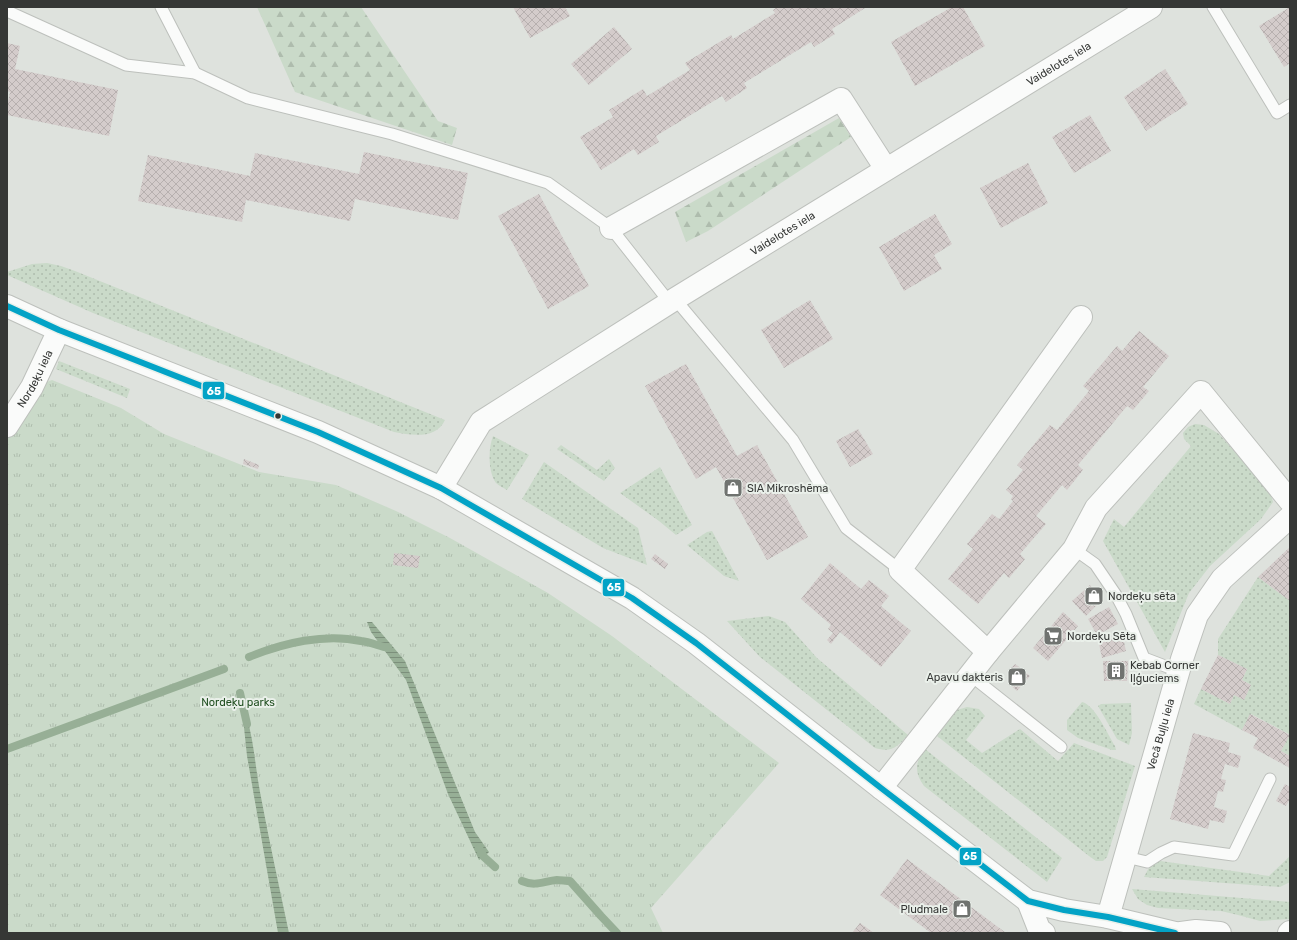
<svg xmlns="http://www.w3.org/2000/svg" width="1297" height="940" viewBox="0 0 1297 940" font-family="Rubik,sans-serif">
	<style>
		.grass { fill: url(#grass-dots) }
		.forest { fill: url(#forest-firs) }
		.park { fill: url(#park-tufts) }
		.water { fill: url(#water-rules) }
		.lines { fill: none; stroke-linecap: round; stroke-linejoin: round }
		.stream { stroke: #97af96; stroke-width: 8 }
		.building { fill: url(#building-cross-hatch) }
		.lane-casing { stroke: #bdc0bc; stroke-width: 13 }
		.street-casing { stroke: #bdc0bc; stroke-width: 24 }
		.secondary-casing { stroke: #bdc0bc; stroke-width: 24 }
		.lane { stroke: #fafbfa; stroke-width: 11 }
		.street { stroke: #fafbfa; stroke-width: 22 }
		.secondary { stroke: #fafbfa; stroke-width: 22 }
		.bus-1-casing { stroke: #eaf0ea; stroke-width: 9 }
		.bus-1 { stroke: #03a3c6; stroke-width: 6 }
		.bus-dot { fill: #353735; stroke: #eaf0ea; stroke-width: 1.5 }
		.labels { text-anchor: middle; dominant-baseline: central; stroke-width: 4; stroke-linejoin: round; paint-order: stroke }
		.street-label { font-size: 11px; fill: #353735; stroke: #eaf0ea }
		.poi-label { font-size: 11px; fill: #353735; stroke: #eaf0ea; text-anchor: start }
		.park-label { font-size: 11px; fill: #204f20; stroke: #eaf0ea }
		.line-badge { stroke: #eaf0ea; stroke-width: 1.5 }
		.badge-label { font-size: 11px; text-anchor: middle; font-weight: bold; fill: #fff }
	</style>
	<defs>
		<pattern id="grass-dots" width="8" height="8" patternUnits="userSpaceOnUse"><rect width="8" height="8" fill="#cadac9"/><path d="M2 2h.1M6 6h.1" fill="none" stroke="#aebcad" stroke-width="1.8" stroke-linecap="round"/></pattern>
		<pattern id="forest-firs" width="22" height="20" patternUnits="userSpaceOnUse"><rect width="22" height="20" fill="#cadac9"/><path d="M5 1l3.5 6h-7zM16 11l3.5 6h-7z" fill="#aebcad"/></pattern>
		<pattern id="park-tufts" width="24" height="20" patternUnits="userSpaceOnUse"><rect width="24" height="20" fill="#cadac9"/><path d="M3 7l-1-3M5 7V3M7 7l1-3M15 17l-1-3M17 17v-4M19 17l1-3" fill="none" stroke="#aebcad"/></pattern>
		<pattern id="water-rules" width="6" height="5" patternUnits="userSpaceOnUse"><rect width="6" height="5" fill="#97af96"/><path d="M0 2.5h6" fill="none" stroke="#7c8f7b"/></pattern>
		<pattern id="building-cross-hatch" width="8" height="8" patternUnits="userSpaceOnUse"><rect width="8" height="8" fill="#d4cccb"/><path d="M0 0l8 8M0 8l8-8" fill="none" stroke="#b7b0af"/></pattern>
	</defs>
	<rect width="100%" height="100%" fill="#dee2dd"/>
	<!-- grass -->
	<g class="grass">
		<path d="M47,263L61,266L75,271L445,420C436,440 411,435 394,432L93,313L7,275V272L32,264Z"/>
		<path d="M59,361L130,389L127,398L56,369Z"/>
		<path d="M1195,424L1204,425L1219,434L1270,492L1273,502L1261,519L1210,566L1189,593L1165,652L1103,541L1114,519L1124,527L1191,446L1184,439L1183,433L1188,427Z"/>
		<path d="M493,436L529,455L507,490C504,488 499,486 496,483C488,472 488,449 493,436Z"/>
		<path d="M561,445L597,470L609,459L615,468L604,481L557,449Z"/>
		<path d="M544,462L638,528L647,565L603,548L522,499Z"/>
		<path d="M660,467L692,525L676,535L659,521L620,493Z"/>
		<path d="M712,531L739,581L724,576L687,545L707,532Z"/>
		<path d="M1258,577L1290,601V756L1281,751L1289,734L1251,714L1242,730L1194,704L1201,689L1230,704L1234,695L1244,699L1251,685L1242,680L1247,669L1218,655V639Z"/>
		<path d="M769,616L785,622L817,658L908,735C897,747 892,753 875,748L760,657L727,621Z"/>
		<path d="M1082,702C1095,705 1108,735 1115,746L1116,750H1112L1078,738L1067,730V720Z"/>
		<path d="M1131,703L1132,733L1129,745L1117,739L1098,706L1101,704Z"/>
		<path d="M967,707L979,709L985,716L966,740L982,753L1020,729L1058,761L1074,743L1135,766L1107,857L1103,861H1096L1089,856L937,736L957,710Z"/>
		<path d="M925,749L1062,858L1047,882L924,786C914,773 915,761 925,749Z"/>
		<path d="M1290,856V882L1280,887L1144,877L1153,860L1269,876Z"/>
		<path d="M1132,889L1290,902V919L1260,921L1238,915L1221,911L1158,908L1147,905L1138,899Z"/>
	</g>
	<!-- forest -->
	<g class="forest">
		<path d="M257,7H361L438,121L457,128L452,145L295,92Z"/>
		<path d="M839,118L851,137L708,231L686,242L675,212Z"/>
	</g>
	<!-- park -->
	<path class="park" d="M52,380L121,408L164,434L259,472L336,485L396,511L450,538L548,593L612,636L779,763L651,908L663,933H7V439L44,383Z"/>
	<!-- water -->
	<g class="water">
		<path d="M367,622H372L405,661L475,832L489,852L484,857L479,860L448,794L406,680L371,632Z"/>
		<path d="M246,715C254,740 255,766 260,792C269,840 279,886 289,933H278L247,756L243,718Z"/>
	</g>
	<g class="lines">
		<!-- stream -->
		<g class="stream">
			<path d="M249,657C283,643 325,633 361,641C370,642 379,646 388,648"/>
			<path d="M240,693L247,724"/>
			<path d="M7,749L224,669"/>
			<path d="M479,848L484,857L495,867"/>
			<path d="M522,881C536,887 544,881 557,880C561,880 566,881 570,881L601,916L617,933"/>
		</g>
	</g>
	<!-- building -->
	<g class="building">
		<path d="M513,7H565L570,16L530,38Z"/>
		<path d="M777,7H864L865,8L832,29L835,34L814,47L811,42L744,83L747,88L726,102L722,96L656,136L659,142L638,155L634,149L601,170L580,137L613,117L609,110L643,89L647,96L690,70L685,63L731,35L733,39L775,13L773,10Z"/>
		<path d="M952,7H963L985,46L915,86L891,42Z"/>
		<path d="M1290,7V63L1284,67L1259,26Z"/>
		<path d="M614,27L632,49L589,85L571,64Z"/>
		<path d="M7,43L20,46L15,69L118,90L109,136L7,115V107L10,92L7,91Z"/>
		<path d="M1165,69L1188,104L1146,131L1124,97Z"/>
		<path d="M1090,115L1111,151L1074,173L1052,137Z"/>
		<path d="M364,152L468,173L458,220L355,199L350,221L246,200L242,222L138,201L148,155L250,176L255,153L359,174Z"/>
		<path d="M1028,163L1048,203L1001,228L980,188Z"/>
		<path d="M539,194L589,286L548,309L498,216Z"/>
		<path d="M935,214L952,244L934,255L942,269L904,291L879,247Z"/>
		<path d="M810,300L833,339L784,368L761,330Z"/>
		<path d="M1139,331L1169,356L1143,387L1149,391L1133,410L1127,406L1078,465L1083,470L1067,490L1062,485L1036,516L1046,524L1020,554L1025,559L1009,578L1004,573L978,604L948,579L973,549L967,544L992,514L999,519L1013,501L1011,499L1013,496L1006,490L1023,470L1017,465L1050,425L1057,430L1089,391L1083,386L1117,346L1122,351Z"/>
		<path d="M686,364L737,456L757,445L808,537L767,560L716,467L696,479L645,386Z"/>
		<path d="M858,429L873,454L850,467L836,441Z"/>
		<path d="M244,459L259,465L258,469L243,464Z"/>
		<path d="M1290,547V601L1258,577Z"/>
		<path d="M394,553L420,556L418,568L393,565Z"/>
		<path d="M655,554L668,564L665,569L651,559Z"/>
		<path d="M830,563L861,589L869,580L889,596L881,606L911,631L881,667L840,632L831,644L827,640L833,633L828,629L831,625L801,599Z"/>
		<path d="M1090,585L1103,599L1086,616L1072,601Z"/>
		<path d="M1109,607L1118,624L1097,635L1088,619Z"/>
		<path d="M1063,612L1078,626L1048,661L1033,648Z"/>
		<path d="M1122,633L1126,651L1102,658L1098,639Z"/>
		<path d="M1218,655L1247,669L1242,680L1251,685L1244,700L1234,695L1230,704L1201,689Z"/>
		<path d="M1103,661H1128L1127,681H1104Z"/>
		<path d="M1015,664L1030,676L1017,691L1010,685L1009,670Z"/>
		<path d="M1250,714L1290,735L1281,751L1290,756V768L1253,748L1258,738L1242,730Z"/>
		<path d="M1193,733L1230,743L1228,752L1241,756L1238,768L1225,764L1221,779L1226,780L1223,792L1218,791L1214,807L1227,811L1224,823L1210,820L1208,829L1170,819Z"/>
		<path d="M1285,784L1290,787V799L1286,806L1276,801Z"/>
		<path d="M907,859L1006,933H931L880,895Z"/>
		<path d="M860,923L874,933H852Z"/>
	</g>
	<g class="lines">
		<defs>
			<g id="lane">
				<path d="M161,7L195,73"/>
				<path d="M1213,7L1277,113L1290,105"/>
				<path d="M7,11L126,65L195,73L248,98L392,134L548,183L611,228L670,303"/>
				<path d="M675,299L793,440L846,528L900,570"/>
				<path d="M1074,549L1095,564L1116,595L1126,614L1144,658L1178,671"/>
				<path d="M970,675L1061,747"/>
				<path d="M1126,857L1147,862L1161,853L1174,847L1233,855L1270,779"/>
			</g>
			<g id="street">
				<path d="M611,228L841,99L886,169"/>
				<path id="s1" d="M7,426L32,387L59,330"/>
				<path id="s2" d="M441,488L481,422L675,299L1151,7"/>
				<path d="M988,652L900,570L1081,317"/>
				<path d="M881,788L988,652L1074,549L1096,508L1201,392L1290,501"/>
				<path id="s3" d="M1108,917L1182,659L1197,615L1222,579L1290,517"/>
			</g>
			<g id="secondary">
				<path d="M7,306L59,330L318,432L441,488L632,598L696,643L881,788L1028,901L1064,910L1108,917L1175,933"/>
				<path d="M1028,901L1039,929L1044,933"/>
				<path d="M1181,933L1196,931L1220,933"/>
				<path d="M1289,933L1290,932"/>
			</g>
		</defs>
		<!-- lane casing -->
		<use href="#lane" class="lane-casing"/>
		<!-- street casing -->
		<use href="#street" class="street-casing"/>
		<!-- secondary casing -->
		<use href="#secondary" class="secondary-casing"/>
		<!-- lane -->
		<use href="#lane" class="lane"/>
		<!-- street -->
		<use href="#street" class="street"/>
		<!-- secondary -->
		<use href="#secondary" class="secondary"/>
		<defs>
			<path id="bus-1" d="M7,306L59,330L318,432L441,488L632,598L696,643L881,788L1028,901L1064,910L1108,917L1175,933"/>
		</defs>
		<!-- bus-1 casing -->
		<use href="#bus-1" class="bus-1-casing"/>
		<!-- bus-1 -->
		<use href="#bus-1" class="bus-1"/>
	</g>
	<!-- icons -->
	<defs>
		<symbol id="shop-square" viewBox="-11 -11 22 22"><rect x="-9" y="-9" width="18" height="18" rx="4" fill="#707370" stroke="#eaf0ea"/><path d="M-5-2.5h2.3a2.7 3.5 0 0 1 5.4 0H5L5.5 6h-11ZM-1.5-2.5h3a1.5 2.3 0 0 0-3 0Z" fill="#fff"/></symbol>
		<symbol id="supermarket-square" viewBox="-11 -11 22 22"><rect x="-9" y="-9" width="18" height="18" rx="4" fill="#707370" stroke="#eaf0ea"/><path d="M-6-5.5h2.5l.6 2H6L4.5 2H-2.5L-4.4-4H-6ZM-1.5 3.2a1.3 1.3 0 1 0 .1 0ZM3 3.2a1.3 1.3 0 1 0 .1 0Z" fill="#fff"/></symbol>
		<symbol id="building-square" viewBox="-11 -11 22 22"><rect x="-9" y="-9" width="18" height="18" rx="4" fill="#707370" stroke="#eaf0ea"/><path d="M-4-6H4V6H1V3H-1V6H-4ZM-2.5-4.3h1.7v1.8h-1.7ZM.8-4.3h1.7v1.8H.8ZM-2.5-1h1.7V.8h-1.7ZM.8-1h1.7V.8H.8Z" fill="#fff"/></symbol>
	</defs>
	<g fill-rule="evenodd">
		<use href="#shop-square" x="722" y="477" width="22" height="22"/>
		<use href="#shop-square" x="1083" y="585" width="22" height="22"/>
		<use href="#supermarket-square" x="1042" y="625" width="22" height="22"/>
		<use href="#building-square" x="1105" y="660" width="22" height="22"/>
		<use href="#shop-square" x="1006" y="666" width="22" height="22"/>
		<use href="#shop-square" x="951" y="898" width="22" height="22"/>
	</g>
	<!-- markers -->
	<circle class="bus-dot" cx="278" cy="416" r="3.5"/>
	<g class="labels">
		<!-- street labels -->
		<g class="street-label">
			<text stroke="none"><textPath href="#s2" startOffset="757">Vaidelotes iela</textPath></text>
			<text stroke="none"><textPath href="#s2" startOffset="433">Vaidelotes iela</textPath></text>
			<text stroke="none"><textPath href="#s1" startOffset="55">Nordeķu iela</textPath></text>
			<text stroke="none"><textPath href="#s3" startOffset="190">Vecā Buļļu iela</textPath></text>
		</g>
		<!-- poi labels -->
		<g class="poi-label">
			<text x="747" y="488">SIA Mikroshēma</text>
			<text x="1108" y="596">Nordeķu sēta</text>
			<text x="1067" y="636">Nordeķu Sēta</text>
			<text x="1130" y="665">Kebab Corner<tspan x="1130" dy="13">Iļģuciems</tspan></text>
			<text x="1003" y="677" text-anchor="end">Apavu dakteris</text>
			<text x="948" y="909" text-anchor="end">Pludmale</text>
		</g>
		<!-- park labels -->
		<g class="park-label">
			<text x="238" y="702">Nordeķu parks</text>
		</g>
	</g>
	<g class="line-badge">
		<rect x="202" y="381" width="23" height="19" rx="4" fill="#03a3c6"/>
		<rect x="602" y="578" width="23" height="19" rx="4" fill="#03a3c6"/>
		<rect x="959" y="847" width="23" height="19" rx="4" fill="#03a3c6"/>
	</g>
	<g class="badge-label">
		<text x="214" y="395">65</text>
		<text x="614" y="591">65</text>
		<text x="970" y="860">65</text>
	</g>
	<!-- border -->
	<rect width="1297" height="940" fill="none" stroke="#353735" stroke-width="16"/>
</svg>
